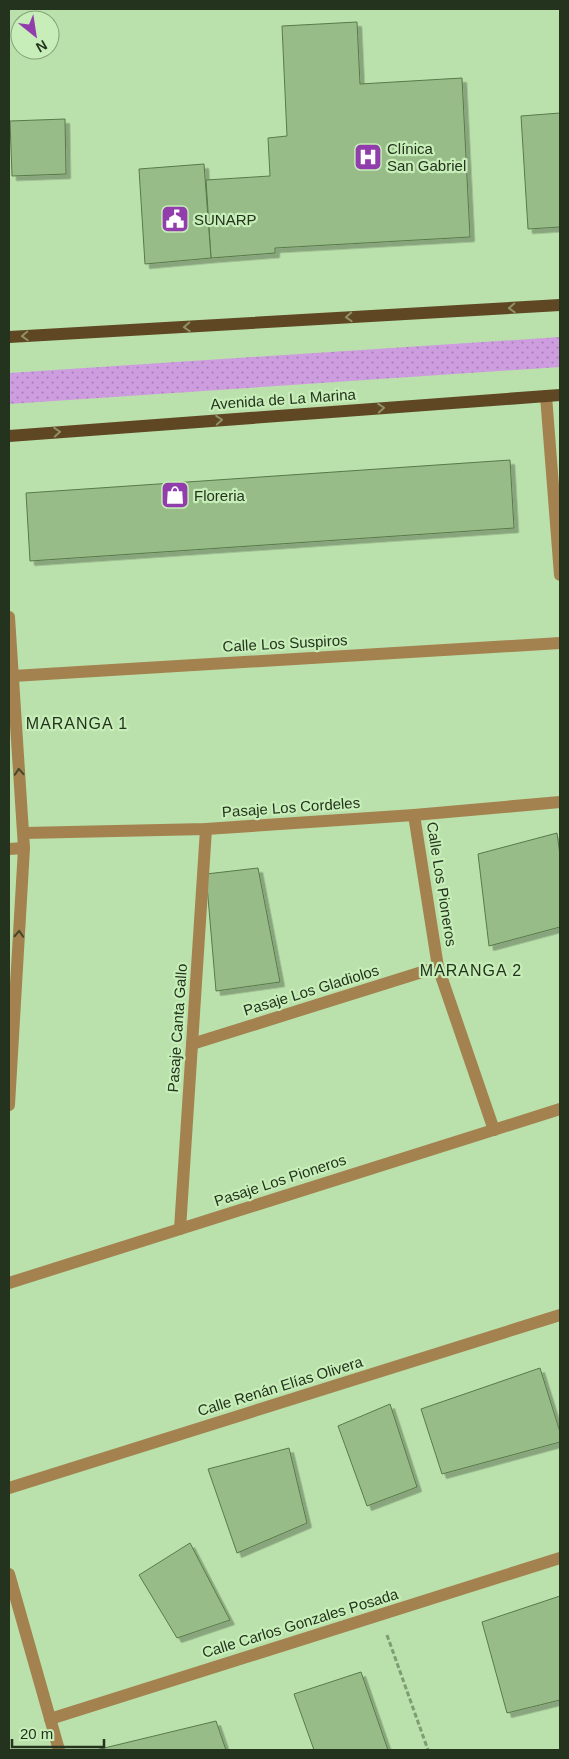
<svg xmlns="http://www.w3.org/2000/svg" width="569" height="1759" viewBox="0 0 569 1759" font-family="Arial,sans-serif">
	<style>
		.grass { fill: url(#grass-dots) }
		.building { fill: #97bc88; stroke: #587a49; filter: url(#shadow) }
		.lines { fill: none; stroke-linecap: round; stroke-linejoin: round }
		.path { stroke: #7f9d74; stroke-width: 3; stroke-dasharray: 5 2.5; stroke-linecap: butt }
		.minor { stroke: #a4824f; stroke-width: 12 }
		.major { stroke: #5f4723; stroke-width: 12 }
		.oneway { stroke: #8e9266 }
		.oneway2 { stroke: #44472a }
		.labels { text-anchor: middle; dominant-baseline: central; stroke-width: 4.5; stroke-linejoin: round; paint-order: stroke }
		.poi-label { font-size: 15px; fill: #24331e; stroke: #c7eeb8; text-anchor: start }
		.street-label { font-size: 15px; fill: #24331e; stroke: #c7eeb8 }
		.neighbourhood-label { font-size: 16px; letter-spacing: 1px; fill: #24331e; stroke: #c7eeb8 }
	</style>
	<defs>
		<pattern id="grass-dots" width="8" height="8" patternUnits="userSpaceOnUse" patternTransform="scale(1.25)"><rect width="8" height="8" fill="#ce9de0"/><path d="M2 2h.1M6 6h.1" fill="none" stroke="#a781b5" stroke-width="1.8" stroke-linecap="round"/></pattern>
		<filter id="shadow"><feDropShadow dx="4.5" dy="4.5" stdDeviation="0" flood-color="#0004"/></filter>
	</defs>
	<rect width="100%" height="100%" fill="#bae1ab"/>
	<!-- grass -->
	<path class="grass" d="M560,337V367L9,404V373Z"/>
	<!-- building -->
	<g class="building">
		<path d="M357,22L360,84L462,78L470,237L275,248V253L211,258L206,180L270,176L268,138L287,136L282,26Z"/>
		<path d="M560,113V227L528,229L521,116Z"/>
		<path d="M65,119L66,174L12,176L10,121Z"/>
		<path d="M204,164L211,258L145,264L139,169Z"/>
		<path d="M510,460L514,528L30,561L26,493Z"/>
		<path d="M557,833L560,855V927L489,946L478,854Z"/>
		<path d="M258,868L280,982L216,991L206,874Z"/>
		<path d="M540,1368L560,1432V1442L442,1474L421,1409Z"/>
		<path d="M390,1404L417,1487L367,1506L338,1426Z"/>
		<path d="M289,1448L307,1523L237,1553L208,1469Z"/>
		<path d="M190,1543L230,1620L177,1638L139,1575Z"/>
		<path d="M560,1596V1700L507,1713L482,1622Z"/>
		<path d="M361,1672L388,1750H314L294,1694Z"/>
		<path d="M216,1721L226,1750H96Z"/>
	</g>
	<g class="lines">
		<!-- path -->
		<path class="path" d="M387,1635L428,1750"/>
		<!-- minor -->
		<g class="minor">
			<path d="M546,396L560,575"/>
			<path d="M9,617L24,848L9,1105"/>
			<path d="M13,676L560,643"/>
			<path d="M414,815L438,967L494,1130"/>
			<path d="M24,833L206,829L414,815L560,802"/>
			<path d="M9,849L24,848"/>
			<path d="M192,1044L438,967"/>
			<path d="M180,1229L206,829"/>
			<path d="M9,1283L560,1109"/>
			<path d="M9,1488L560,1315"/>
			<path d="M9,1574L59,1750"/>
			<path d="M50,1719L560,1558"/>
		</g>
		<!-- major -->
		<g class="major">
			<path d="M9,337L560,305"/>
			<path d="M9,436L560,395"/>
		</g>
	</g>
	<!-- one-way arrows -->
	<defs><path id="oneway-chevron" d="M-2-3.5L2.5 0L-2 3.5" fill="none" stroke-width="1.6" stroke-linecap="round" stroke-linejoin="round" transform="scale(1.25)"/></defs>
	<g class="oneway">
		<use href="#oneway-chevron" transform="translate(512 308) rotate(177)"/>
		<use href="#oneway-chevron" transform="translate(349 317) rotate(177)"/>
		<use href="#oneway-chevron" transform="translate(187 327) rotate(177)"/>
		<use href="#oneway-chevron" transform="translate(25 336) rotate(177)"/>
		<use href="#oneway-chevron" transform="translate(381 408) rotate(-4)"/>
		<use href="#oneway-chevron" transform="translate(219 420) rotate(-4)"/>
		<use href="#oneway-chevron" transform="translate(57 432) rotate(-4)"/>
	</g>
	<g class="oneway2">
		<use href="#oneway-chevron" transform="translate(19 772) rotate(-94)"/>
		<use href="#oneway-chevron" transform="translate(19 934) rotate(-87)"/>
	</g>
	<!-- icons -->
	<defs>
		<symbol id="hospital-square" viewBox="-11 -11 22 22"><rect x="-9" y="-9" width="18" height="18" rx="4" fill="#913eac" stroke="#c7eeb8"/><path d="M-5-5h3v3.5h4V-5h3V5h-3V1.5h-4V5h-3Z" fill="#fff"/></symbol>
		<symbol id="civic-square" viewBox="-11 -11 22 22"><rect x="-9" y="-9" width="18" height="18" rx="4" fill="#913eac" stroke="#c7eeb8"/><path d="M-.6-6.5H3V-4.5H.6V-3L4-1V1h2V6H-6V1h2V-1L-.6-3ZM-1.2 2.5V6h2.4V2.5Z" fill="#fff"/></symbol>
		<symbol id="shop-square" viewBox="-11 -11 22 22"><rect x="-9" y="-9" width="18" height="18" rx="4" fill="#913eac" stroke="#c7eeb8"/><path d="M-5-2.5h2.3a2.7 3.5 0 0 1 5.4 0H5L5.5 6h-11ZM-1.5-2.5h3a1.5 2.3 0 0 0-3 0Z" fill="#fff"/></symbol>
	</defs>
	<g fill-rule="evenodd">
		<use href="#hospital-square" x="352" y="141" width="32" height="32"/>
		<use href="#civic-square" x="159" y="203" width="32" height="32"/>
		<use href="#shop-square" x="159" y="479" width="32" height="32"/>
	</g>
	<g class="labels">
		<!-- poi labels -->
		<g class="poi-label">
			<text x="387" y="148">Clínica<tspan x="387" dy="17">San Gabriel</tspan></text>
			<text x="194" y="219">SUNARP</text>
			<text x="194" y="495">Floreria</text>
		</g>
		<!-- street labels -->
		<g class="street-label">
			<text transform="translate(283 399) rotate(-4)">Avenida de La Marina</text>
			<text transform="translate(285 643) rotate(-3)">Calle Los Suspiros</text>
			<text transform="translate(291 807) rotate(-4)">Pasaje Los Cordeles</text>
			<text transform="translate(442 884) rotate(81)">Calle Los Pioneros</text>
			<text transform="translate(311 990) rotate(-17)">Pasaje Los Gladiolos</text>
			<text transform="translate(177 1028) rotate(-86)">Pasaje Canta Gallo</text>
			<text transform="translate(280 1180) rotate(-18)">Pasaje Los Pioneros</text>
			<text transform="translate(280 1386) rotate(-17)">Calle Renán Elías Olivera</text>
			<text transform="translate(300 1623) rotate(-17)">Calle Carlos Gonzales Posada</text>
		</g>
		<!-- neighbourhood labels -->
		<g class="neighbourhood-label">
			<text x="77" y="723">MARANGA 1</text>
			<text x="471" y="970">MARANGA 2</text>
		</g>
	</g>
	<!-- border -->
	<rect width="569" height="1759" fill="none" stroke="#24331e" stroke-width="20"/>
	<!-- north arrow -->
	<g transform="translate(35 35) rotate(150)"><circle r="24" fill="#c7eeb8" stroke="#86a37a"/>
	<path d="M0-4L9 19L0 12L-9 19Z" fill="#913eac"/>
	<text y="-8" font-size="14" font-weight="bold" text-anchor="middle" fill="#24331e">N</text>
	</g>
	<!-- scale -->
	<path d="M12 1739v8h92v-8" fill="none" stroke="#24331e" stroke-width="2.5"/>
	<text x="20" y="1739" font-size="15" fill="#24331e" stroke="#c7eeb8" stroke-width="4" paint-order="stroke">20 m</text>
</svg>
